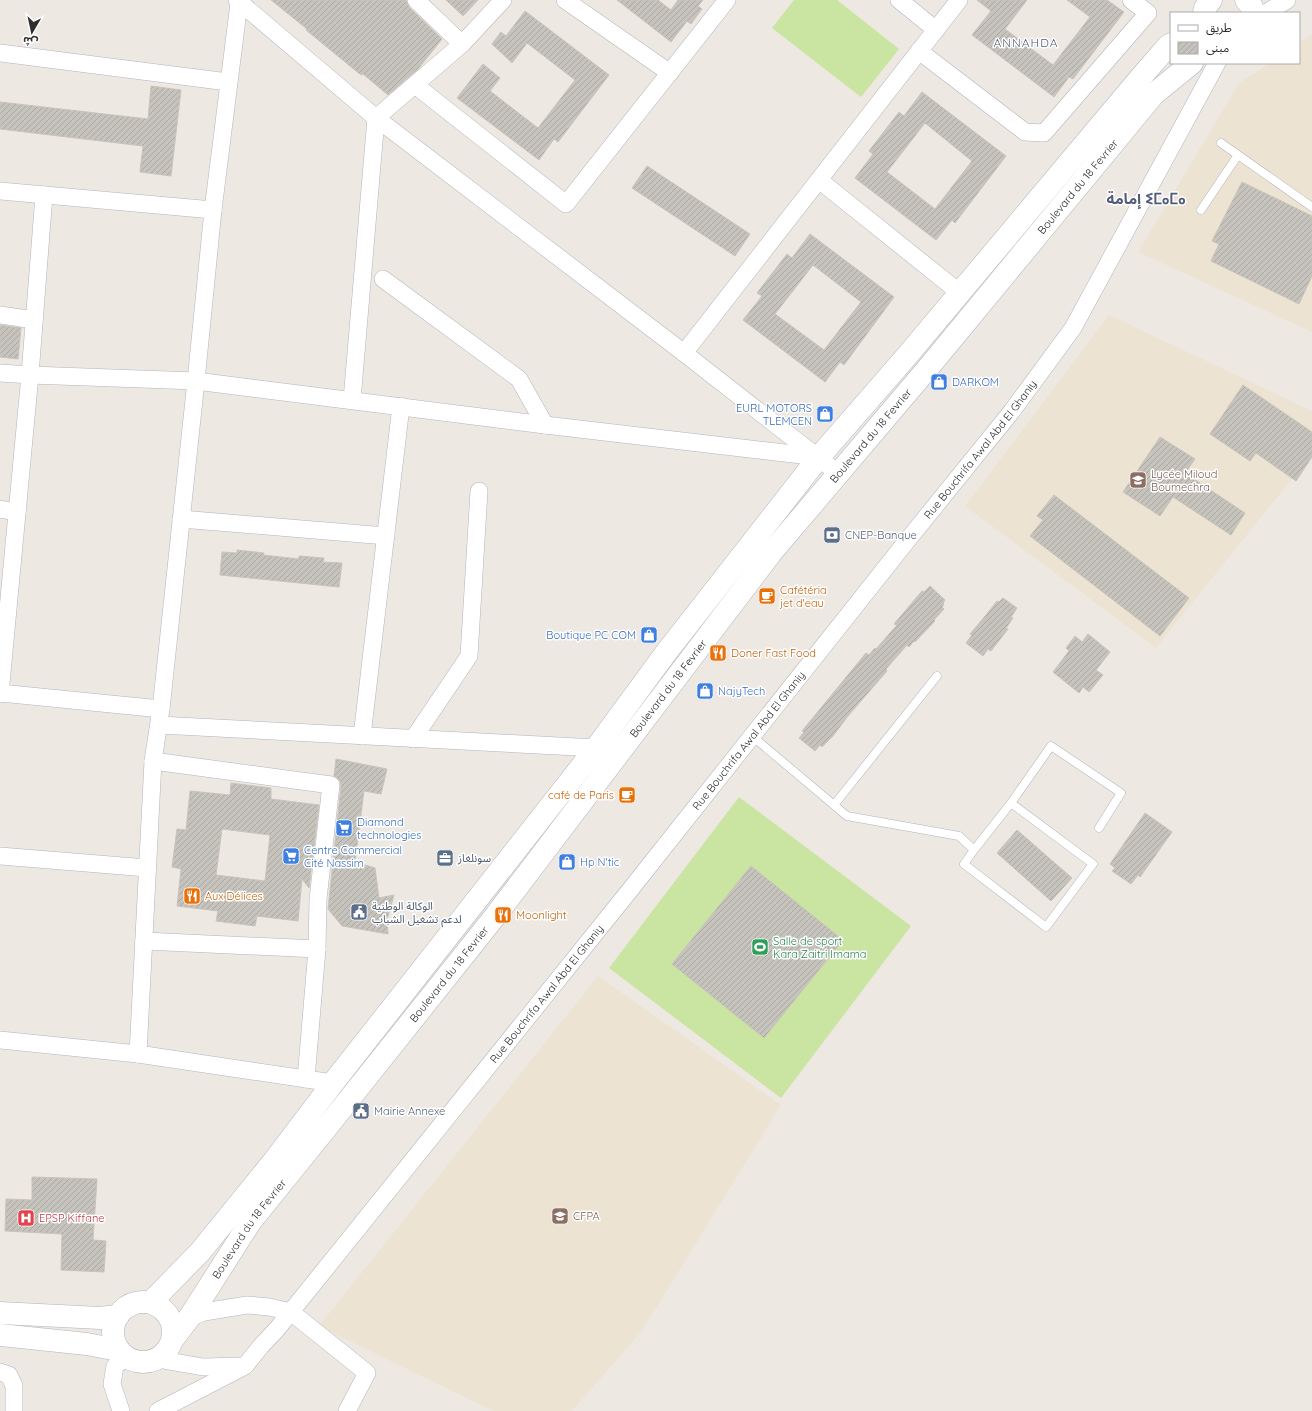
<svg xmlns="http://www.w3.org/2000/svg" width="1312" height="1411" viewBox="0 0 1312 1411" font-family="Quicksand,'Noto Sans Arabic','Noto Sans Tifinagh',sans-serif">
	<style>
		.education { fill: #ede3d3 }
		.pitch { fill: #cae4a1 }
		.building { fill: url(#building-hatch); stroke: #c9c3bb; fill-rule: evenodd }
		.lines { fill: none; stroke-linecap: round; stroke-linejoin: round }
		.service-casing { stroke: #b2b4bc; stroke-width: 9 }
		.minor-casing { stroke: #b2b4bc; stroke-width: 18 }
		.secondary-casing { stroke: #b2b4bc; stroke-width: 23 }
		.service { stroke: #fff; stroke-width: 8 }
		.minor { stroke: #fff; stroke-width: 17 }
		.secondary { stroke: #fff; stroke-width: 22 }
		.labels { text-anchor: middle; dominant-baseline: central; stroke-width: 3; stroke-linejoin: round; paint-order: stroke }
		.street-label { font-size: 11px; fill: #2e2e2e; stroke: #fff }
		.shop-label { font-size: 11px; fill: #366cbe; stroke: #fff; text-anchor: start }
		.education-label { font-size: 11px; fill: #785e54; stroke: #fff; text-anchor: start }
		.service-label { font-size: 11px; fill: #4e5e75; stroke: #fff; text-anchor: start }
		.food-label { font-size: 11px; fill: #c56008; stroke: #fff; text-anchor: start }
		.leisure-label { font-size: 11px; fill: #27864d; stroke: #fff; text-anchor: start }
		.health-label { font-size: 11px; fill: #be3a42; stroke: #fff; text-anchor: start }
		.neighbourhood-label { font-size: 12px; letter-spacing: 1px; fill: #525b7a; stroke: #fff }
		.district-label { font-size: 15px; font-weight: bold; fill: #525b7a; stroke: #fff }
	</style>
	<defs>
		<pattern id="building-hatch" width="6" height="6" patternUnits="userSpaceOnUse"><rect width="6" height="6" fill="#c6c3bd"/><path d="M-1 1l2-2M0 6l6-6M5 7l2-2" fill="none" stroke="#aaa8a3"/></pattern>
	</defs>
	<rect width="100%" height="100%" fill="#ede8e2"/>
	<!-- education -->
	<g class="education">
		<path d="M1312,34V332L1138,252L1239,83L1270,63H1299V43Z"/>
		<path d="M1109,315L1312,411V454L1156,648L965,506Z"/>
		<path d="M598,976L781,1105L642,1331L572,1411H493L319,1326Z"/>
	</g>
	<!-- pitch -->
	<g class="pitch">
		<path d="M794,0H837L899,49L861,97L772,28Z"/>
		<path d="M739,797L911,926L781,1098L609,968Z"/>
	</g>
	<!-- building -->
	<g class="building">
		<path d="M271,0H406L409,7L442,39L418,69L388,95L363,74L361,75L306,30L307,29Z"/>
		<path d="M446,0H478L463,16Z"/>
		<path d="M617,0H658L671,10L678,0H703L698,6L702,9L691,24L687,21L671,42Z"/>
		<path d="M977,0H1027L1005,29L1053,65L1090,17L1067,0H1107L1124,12L1073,79L1069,77L1054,97L972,35L991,11Z"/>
		<path d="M525,11L609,75L558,142L554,139L539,160L457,98L483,64L500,78L490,91L538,128L575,80L527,43L512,63L492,44L501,32L506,36Z"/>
		<path d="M151,86L181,90L171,176L140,172L143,146L0,129V102L148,119Z"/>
		<path d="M922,92L1006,156L955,223L952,220L936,240L855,178L873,154L869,151L899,112L904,116ZM925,123L972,161L935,209L887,172Z"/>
		<path d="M647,166L750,234L735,256L632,188Z"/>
		<path d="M1242,182L1312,216V276L1299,304L1211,261L1219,244L1212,241Z"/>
		<path d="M810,234L894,297L844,365L840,362L825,382L743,320L762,296L757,293L787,254L792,258ZM813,265L861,302L824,350L775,314Z"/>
		<path d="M0,325L21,328L18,359L0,357Z"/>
		<path d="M1243,385L1312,432V457L1296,481L1256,453L1250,461L1210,434Z"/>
		<path d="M1160,437L1195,459L1185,473L1245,513L1231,535L1173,497L1160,516L1123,492Z"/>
		<path d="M1054,495L1189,598L1160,636L1030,536L1043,520L1037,516Z"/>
		<path d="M237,550L264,553L263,555L299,559V556L324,558L323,562L342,563L339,587L220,575L222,552L237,553Z"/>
		<path d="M930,586L945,600L943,603L944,604L942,607L944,609L934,620L935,621L915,642L914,641L909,647L907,645L886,669L887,671L848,716L833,736L822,747L820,745L815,751L799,738L804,732L802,731L866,653L869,655L875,648L876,649L897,625L894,624L922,591L924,592Z"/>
		<path d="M1003,598L1017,608L1011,617L1013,618L1006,628L1008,629L991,651L988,649L983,656L966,643L972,635L970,634L986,615L997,601L999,602Z"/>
		<path d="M1088,634L1110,652L1096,670L1103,675L1089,692L1083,687L1079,693L1053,672L1069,651L1066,648L1075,636L1082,642Z"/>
		<path d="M336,759L387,769L381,794L364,791L355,862L375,868L379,898L394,895L387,920L388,934L342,926L328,909L341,786L340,781L334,776Z"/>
		<path d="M231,783L271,788V799L319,805L309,888L302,879L298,921L257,916L255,926L216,921L218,911L177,906L181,869L172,867L177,829L186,830L190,791L230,795ZM222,829L270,835L265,881L216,875Z"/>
		<path d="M1145,813L1172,832L1140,877L1138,875L1131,884L1112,871L1115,868L1110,864Z"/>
		<path d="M1017,830L1072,878L1051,901L997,853Z"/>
		<path d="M751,866L843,940L764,1038L672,964Z"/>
		<path d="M32,1177L97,1179L93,1240L106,1241L104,1272L61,1270L62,1234L5,1231L6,1199L32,1200Z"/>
	</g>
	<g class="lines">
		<defs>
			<g id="service">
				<path d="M1221,143L1312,207"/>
				<path d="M1201,210L1238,155"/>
				<path d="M752,736L847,816L959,836L974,850L964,864L1046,927L1093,864L1011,803L974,850"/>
				<path d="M1011,803L1051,746L1121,793L1099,828"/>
				<path d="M834,805L937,676"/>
			</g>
			<g id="minor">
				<path d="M237,0L376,118L352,400"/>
				<path d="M416,0L462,44L376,118L684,353L839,474"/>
				<path d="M565,0L670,73"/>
				<path d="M899,0L936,30"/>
				<path d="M1266,13L1287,0"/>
				<path d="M462,44L503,0"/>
				<path d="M919,51L1025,132L1044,133L1148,13L1131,0"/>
				<path d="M0,53L228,82"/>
				<path d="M415,85L566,204L727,0"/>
				<path d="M819,180L960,293"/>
				<path d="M0,191L213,210"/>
				<path d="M383,279L519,379L545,425"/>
				<path d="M0,315L34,320"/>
				<path d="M684,353L959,0"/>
				<path d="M0,373L30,375L196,381L545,425L819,457"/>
				<path d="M0,509L17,512"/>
				<path d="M181,519L386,536"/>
				<path d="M0,693L161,709"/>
				<path d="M0,694L30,375L44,195"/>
				<path d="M159,725L596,748"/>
				<path d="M362,736L401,406"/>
				<path d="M413,739L469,656L479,491"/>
				<path d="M0,856L147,868"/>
				<path d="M144,941L317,949L318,899L331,785L153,761"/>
				<path d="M0,1040L138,1054L333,1083"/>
				<path d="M138,1054L153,761L161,709L196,381L213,210L239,3"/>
				<path d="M306,1079L317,949"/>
				<path d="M189,1318L204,1312L247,1305L269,1307L291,1312L367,1373L347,1411"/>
				<path d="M157,1359L203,1367L240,1366"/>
				<path d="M0,1372L9,1375L14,1386V1411"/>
				<path d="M121,1411L112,1384L115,1366L126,1357"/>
				<path id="s1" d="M158,1411L245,1366L261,1346L277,1329L630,890L906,542L1012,411L1073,328L1217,63"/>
			</g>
			<g id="secondary">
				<path d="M1246,0L1252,7L1254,13"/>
				<path d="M1204,13L1205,8L1211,0"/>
				<circle cx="143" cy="1332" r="30"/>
				<path d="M147,1302H151L200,1252L277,1157L333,1083L596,748L665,654L819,457L906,357L1141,77L1168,46L1171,44"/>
				<path d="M0,1313L100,1318L118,1316"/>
				<path d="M0,1335L87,1344L118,1350"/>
				<path id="s2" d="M173,1339L189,1318L251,1221L331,1122L496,915L771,553L928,368L1154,94L1192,63"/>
			</g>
		</defs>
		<!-- service casing -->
		<use href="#service" class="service-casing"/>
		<!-- minor casing -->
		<use href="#minor" class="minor-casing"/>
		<!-- secondary casing -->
		<use href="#secondary" class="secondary-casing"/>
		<!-- service -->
		<use href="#service" class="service"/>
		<!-- minor -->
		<use href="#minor" class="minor"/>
		<!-- secondary -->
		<use href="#secondary" class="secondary"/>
	</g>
	<!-- icons -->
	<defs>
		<symbol id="shop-square" viewBox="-11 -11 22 22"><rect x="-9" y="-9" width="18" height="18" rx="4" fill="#3f7fe0" stroke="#fff"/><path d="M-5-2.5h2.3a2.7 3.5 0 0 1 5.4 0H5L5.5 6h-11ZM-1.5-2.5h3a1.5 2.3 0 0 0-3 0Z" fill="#fff"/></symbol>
		<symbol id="school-square" viewBox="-11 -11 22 22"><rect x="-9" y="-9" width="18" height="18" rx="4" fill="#8d6e63" stroke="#fff"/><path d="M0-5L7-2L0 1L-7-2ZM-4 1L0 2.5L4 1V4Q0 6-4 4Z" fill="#fff"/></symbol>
		<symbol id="bank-square" viewBox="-11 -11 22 22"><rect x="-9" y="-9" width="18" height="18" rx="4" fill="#5c6f8a" stroke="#fff"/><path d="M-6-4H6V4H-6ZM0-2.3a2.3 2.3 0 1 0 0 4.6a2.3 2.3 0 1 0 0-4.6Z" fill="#fff"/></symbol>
		<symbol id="cafe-square" viewBox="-11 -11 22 22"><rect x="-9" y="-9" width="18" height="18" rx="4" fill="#e8710a" stroke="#fff"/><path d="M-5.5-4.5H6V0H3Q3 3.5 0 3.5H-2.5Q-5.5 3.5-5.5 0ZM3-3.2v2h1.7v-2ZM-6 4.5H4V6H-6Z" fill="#fff"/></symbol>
		<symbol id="restaurant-square" viewBox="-11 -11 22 22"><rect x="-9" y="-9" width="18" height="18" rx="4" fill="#e8710a" stroke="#fff"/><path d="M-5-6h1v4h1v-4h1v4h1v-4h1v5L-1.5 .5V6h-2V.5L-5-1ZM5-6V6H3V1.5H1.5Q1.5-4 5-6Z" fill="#fff"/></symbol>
		<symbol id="supermarket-square" viewBox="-11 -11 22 22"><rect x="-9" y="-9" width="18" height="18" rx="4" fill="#3f7fe0" stroke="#fff"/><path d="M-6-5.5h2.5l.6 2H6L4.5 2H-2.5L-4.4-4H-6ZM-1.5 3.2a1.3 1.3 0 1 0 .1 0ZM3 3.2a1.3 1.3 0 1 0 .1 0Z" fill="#fff"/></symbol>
		<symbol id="office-square" viewBox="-11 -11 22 22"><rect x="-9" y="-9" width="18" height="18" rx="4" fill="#5c6f8a" stroke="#fff"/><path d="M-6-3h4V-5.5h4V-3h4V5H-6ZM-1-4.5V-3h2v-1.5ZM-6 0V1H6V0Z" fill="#fff"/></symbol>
		<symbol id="civic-square" viewBox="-11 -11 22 22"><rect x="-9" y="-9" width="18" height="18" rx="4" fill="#5c6f8a" stroke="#fff"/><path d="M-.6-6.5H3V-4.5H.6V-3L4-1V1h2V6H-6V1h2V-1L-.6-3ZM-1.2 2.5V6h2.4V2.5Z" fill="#fff"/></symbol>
		<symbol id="stadium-square" viewBox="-11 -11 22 22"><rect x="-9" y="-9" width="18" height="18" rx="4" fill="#2e9e5b" stroke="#fff"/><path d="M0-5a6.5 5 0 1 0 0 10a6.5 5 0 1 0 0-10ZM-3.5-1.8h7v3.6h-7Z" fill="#fff"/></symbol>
		<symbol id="university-square" viewBox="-11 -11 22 22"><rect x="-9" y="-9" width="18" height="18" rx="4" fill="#8d6e63" stroke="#fff"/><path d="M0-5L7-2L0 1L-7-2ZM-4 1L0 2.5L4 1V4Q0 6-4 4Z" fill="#fff"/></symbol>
		<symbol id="hospital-square" viewBox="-11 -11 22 22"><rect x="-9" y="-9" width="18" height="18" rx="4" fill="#e0444e" stroke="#fff"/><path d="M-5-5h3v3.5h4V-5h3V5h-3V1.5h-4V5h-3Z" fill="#fff"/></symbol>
	</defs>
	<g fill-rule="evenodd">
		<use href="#shop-square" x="929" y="372" width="20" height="20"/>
		<use href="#shop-square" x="815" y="404" width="20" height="20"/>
		<use href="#school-square" x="1128" y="470" width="20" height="20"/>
		<use href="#bank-square" x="822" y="525" width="20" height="20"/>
		<use href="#cafe-square" x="757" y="586" width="20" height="20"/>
		<use href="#shop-square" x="639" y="625" width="20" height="20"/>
		<use href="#restaurant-square" x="708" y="643" width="20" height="20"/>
		<use href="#shop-square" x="695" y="681" width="20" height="20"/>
		<use href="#cafe-square" x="617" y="785" width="20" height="20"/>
		<use href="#supermarket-square" x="334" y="818" width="20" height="20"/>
		<use href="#supermarket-square" x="281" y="846" width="20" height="20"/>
		<use href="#office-square" x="435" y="848" width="20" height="20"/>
		<use href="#shop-square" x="557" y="852" width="20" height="20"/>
		<use href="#restaurant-square" x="182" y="886" width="20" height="20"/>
		<use href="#civic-square" x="349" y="902" width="20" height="20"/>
		<use href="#restaurant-square" x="493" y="905" width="20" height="20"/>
		<use href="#stadium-square" x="750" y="937" width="20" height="20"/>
		<use href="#civic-square" x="351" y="1101" width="20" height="20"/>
		<use href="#university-square" x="550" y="1206" width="20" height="20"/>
		<use href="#hospital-square" x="16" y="1208" width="20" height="20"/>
	</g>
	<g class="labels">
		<!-- street labels -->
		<g class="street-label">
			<text stroke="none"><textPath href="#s2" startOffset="1466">Boulevard du 18 Fevrier</textPath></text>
			<text stroke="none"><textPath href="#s2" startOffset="1142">Boulevard du 18 Fevrier</textPath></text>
			<text stroke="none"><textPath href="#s1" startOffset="1273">Rue Bouchrifa Awal Abd El Ghaniy</textPath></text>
			<text stroke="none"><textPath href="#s2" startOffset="818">Boulevard du 18 Fevrier</textPath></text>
			<text stroke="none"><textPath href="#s1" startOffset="901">Rue Bouchrifa Awal Abd El Ghaniy</textPath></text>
			<text stroke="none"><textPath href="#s2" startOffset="458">Boulevard du 18 Fevrier</textPath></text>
			<text stroke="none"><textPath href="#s1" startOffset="577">Rue Bouchrifa Awal Abd El Ghaniy</textPath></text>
			<text stroke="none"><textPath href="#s2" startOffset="134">Boulevard du 18 Fevrier</textPath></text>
		</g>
		<!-- shop labels -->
		<g class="shop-label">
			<text x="952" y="382">DARKOM</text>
			<text x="812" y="408" text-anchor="end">EURL MOTORS<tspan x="812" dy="13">TLEMCEN</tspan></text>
			<text x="636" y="635" text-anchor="end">Boutique PC COM</text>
			<text x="718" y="691">NajyTech</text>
			<text x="357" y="822">Diamond<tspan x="357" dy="13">technologies</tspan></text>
			<text x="304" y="850">Centre Commercial<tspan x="304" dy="13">Cité Nassim</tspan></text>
			<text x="580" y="862">Hp N'tic</text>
		</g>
		<!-- education labels -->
		<g class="education-label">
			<text x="1151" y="474">Lycée Miloud<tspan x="1151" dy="13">Boumechra</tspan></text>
			<text x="573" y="1216">CFPA</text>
		</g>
		<!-- service labels -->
		<g class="service-label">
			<text x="845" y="535">CNEP-Banque</text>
			<text x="458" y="858">سونلغاز</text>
			<text x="372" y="906">الوكالة الوطنية<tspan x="372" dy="13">لدعم تشغيل الشباب</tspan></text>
			<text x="374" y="1111">Mairie Annexe</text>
		</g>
		<!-- food labels -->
		<g class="food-label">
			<text x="780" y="590">Cafétéria<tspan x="780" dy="13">jet d'eau</tspan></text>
			<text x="731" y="653">Doner Fast Food</text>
			<text x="614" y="795" text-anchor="end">café de Paris</text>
			<text x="205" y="896">Aux Délices</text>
			<text x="516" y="915">Moonlight</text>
		</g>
		<!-- leisure labels -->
		<g class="leisure-label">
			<text x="773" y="941">Salle de sport<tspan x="773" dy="13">Kara Zaitri Imama</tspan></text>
		</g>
		<!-- health labels -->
		<g class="health-label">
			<text x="39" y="1218">EPSP Kiffane</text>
		</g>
		<!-- neighbourhood labels -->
		<g class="neighbourhood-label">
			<text x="1026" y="42">ANNAHDA</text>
		</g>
		<!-- district labels -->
		<g class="district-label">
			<text x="1146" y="198">إمامة ⵉⵎⴰⵎⴰ</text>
		</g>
	</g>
	<!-- legend -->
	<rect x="1170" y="12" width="130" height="52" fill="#ffffff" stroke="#ababab"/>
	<rect x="1178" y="25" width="20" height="6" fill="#ffffff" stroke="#ababab"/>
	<text x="1206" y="32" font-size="12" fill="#2e2e2e">طريق</text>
	<rect x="1178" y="42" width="20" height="12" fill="url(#building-hatch)" stroke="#ababab"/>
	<text x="1206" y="52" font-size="12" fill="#2e2e2e">مبنى</text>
	<!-- north arrow -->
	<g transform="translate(32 32) rotate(189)" stroke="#ffffff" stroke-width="3" paint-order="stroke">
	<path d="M0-3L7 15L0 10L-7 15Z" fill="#2e2e2e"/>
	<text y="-6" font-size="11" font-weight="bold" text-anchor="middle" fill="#2e2e2e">ش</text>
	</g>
</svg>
